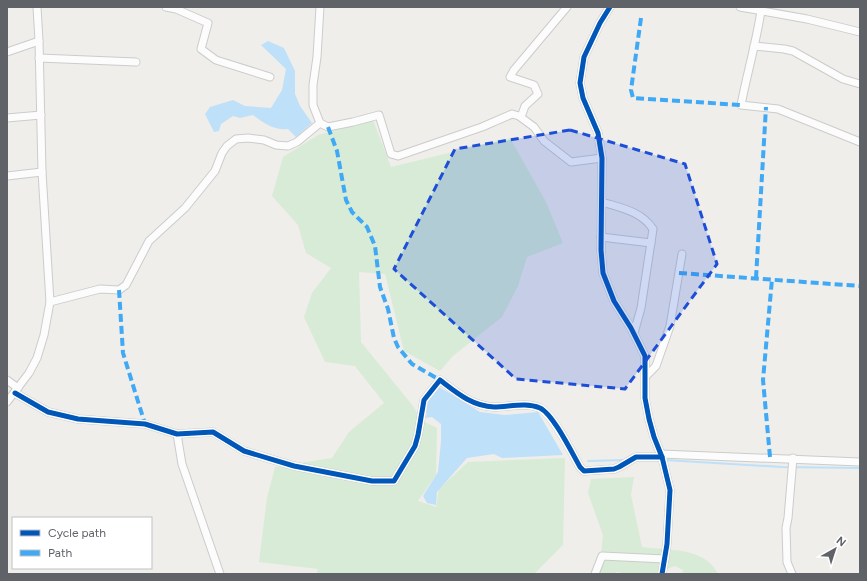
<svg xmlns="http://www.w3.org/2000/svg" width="867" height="581" viewBox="0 0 867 581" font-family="Figtree,sans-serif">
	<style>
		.green { fill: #d8ebd6 }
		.water { fill: #bfe0f9 }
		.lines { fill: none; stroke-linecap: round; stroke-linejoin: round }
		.stream { stroke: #bfe0f9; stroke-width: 2 }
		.minor-casing { stroke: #cbcccc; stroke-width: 9 }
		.minor { stroke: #fdfcfc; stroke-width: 7 }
		.quiet { stroke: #3fa9f5; stroke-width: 4; stroke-dasharray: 8 4; stroke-linecap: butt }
		.cycleway-casing { stroke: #fff; stroke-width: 8 }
		.cycleway { stroke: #0057b8; stroke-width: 5 }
		.marked { fill: #1d4ed8; fill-opacity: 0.2; stroke: #1d4ed8; stroke-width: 3; stroke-dasharray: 8 5; stroke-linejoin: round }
	</style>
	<rect width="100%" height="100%" fill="#efeeea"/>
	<!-- green -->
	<g class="green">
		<path d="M373,120L391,167L510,138L546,202L563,243L527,257L518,286L502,317L453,356L440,371L404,351L385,274L359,272L361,342L413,406L421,420L437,428L436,475L418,501L436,507L439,489L468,462L565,458L563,545L534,574H317L318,569L259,562L267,498L275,467L332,458L349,432L384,403L355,366L325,362L304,317L312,293L331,268L306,253L298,225L272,196L283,157L318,135Z"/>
		<path d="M634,477L631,495L642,547C668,551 704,546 718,574H682L683,570L675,566L652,574H629L616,572L615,574H599L603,535L588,493L591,479Z"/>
	</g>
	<!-- water -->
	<g class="water">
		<path d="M268,41L284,48L295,71V94L300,106L312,123L296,137L288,129C275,131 263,123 253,115L240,118L233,116L221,124L219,131L214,132L205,114L210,107L233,100L245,106L271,108L282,90L286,69L261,45Z"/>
		<path d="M439,387L480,412L505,415L538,412L563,455L502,458L494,454L467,458L437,492L436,505L427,503L423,496L438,472L441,441V424L432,417L426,418L428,401Z"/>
	</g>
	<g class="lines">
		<!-- stream -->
		<g class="stream">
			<path d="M665,460L782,467L860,468"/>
			<path d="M588,461L625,460"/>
		</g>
		<defs>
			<g id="minor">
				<path d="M166,7L176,9L208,23L201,49L216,60L270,77"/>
				<path d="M320,7L317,57L313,85V105L320,123L328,127L353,122L379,115L391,154L398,156L482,127L512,114L519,116L534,127L544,141L571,162L602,158"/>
				<path d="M610,7L600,23L584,57L580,83L583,98L598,133L602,158L601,250L603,273L614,301L631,328L645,356V398L649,419L654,437L662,457L670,490L667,544L662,574"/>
				<path d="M740,7L807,19L860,32"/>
				<path d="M761,11C756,43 747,74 741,105L778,109L860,142"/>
				<path d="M754,46L784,49L793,51L843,79L860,84"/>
				<path d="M7,52L39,41"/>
				<path d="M39,58L136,62"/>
				<path d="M521,117L525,106L538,94L534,85L510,77L514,70L567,7"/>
				<path d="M7,118L41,115"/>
				<path d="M7,176L42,172"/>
				<path d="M602,202C621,208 641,211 653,229L641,308L634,333"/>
				<path d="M601,237L651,243"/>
				<path d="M50,302L100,289L119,290L126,285L149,241L185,208L215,171L222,153L227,146L236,139L248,138L264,140L276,145L288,146L297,142L320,123"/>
				<path d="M646,376L656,366L670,326L682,254"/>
				<path d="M7,380L18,388"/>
				<path d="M15,393L48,412L78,419L145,424L177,434L213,432L244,451L294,466L372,481H394L415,446L418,435L424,400L440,380C457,393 472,406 494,407C509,407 526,402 540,408C553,414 572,453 580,467L584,471L614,469L619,467L636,457H662"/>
				<path d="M7,402L29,373L37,358L44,335L50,302L42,172L39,41L37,7"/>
				<path d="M177,434L182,464L220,574"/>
				<path d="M661,454L860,462"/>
				<path d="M595,574L602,556L665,559"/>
				<path d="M792,574L787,562L786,528L788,518L793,458"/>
			</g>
		</defs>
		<!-- minor casing -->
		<use href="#minor" class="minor-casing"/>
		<!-- minor -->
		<use href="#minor" class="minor"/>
		<!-- quiet -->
		<g class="quiet">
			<path d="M641,18L631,90L633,98L741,105"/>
			<path d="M328,127L337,151L346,200L352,212L367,227L375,246L380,287L388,309L394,338L398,347L412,364L440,380"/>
			<path d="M679,273L860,286"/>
			<path d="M756,278L766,107"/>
			<path d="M119,290L123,353L145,424"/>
			<path d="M770,457L763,380L772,279"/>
		</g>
		<defs>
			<g id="cycleway">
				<path d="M610,7L600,23L584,57L580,83L583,98L598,133L602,158L601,250L603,273L614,301L631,328L645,356V398L649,419L654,437L662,457L670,490L667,544L662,574"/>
				<path d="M15,393L48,412L78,419L145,424L177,434L213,432L244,451L294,466L372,481H394L415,446L418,435L424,400L440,380C457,393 472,406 494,407C509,407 526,402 540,408C553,414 572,453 580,467L584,471L614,469L619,467L636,457H662"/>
			</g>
		</defs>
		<!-- cycleway casing -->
		<use href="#cycleway" class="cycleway-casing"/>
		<!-- cycleway -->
		<use href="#cycleway" class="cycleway"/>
	</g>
	<!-- marked area -->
	<path class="marked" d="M570,130L685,164L717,264L625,389L516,379L394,269L455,149Z"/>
	<!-- border -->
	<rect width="867" height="581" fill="none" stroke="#5f6368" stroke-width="16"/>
	<!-- legend -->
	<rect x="12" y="517" width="140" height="52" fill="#ffffff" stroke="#bfc1c3"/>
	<rect x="20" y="530" width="20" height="6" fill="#0057b8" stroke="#bfc1c3"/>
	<text x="48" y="537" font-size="12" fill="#5f6368">Cycle path</text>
	<rect x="20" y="550" width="20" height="6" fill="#3fa9f5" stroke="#bfc1c3"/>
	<text x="48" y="557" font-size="12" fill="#5f6368">Path</text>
	<!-- north arrow -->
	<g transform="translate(835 549) rotate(39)" stroke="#ffffff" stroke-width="3" paint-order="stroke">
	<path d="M0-3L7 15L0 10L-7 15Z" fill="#5f6368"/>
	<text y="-6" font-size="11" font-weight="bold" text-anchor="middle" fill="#5f6368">N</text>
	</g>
</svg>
